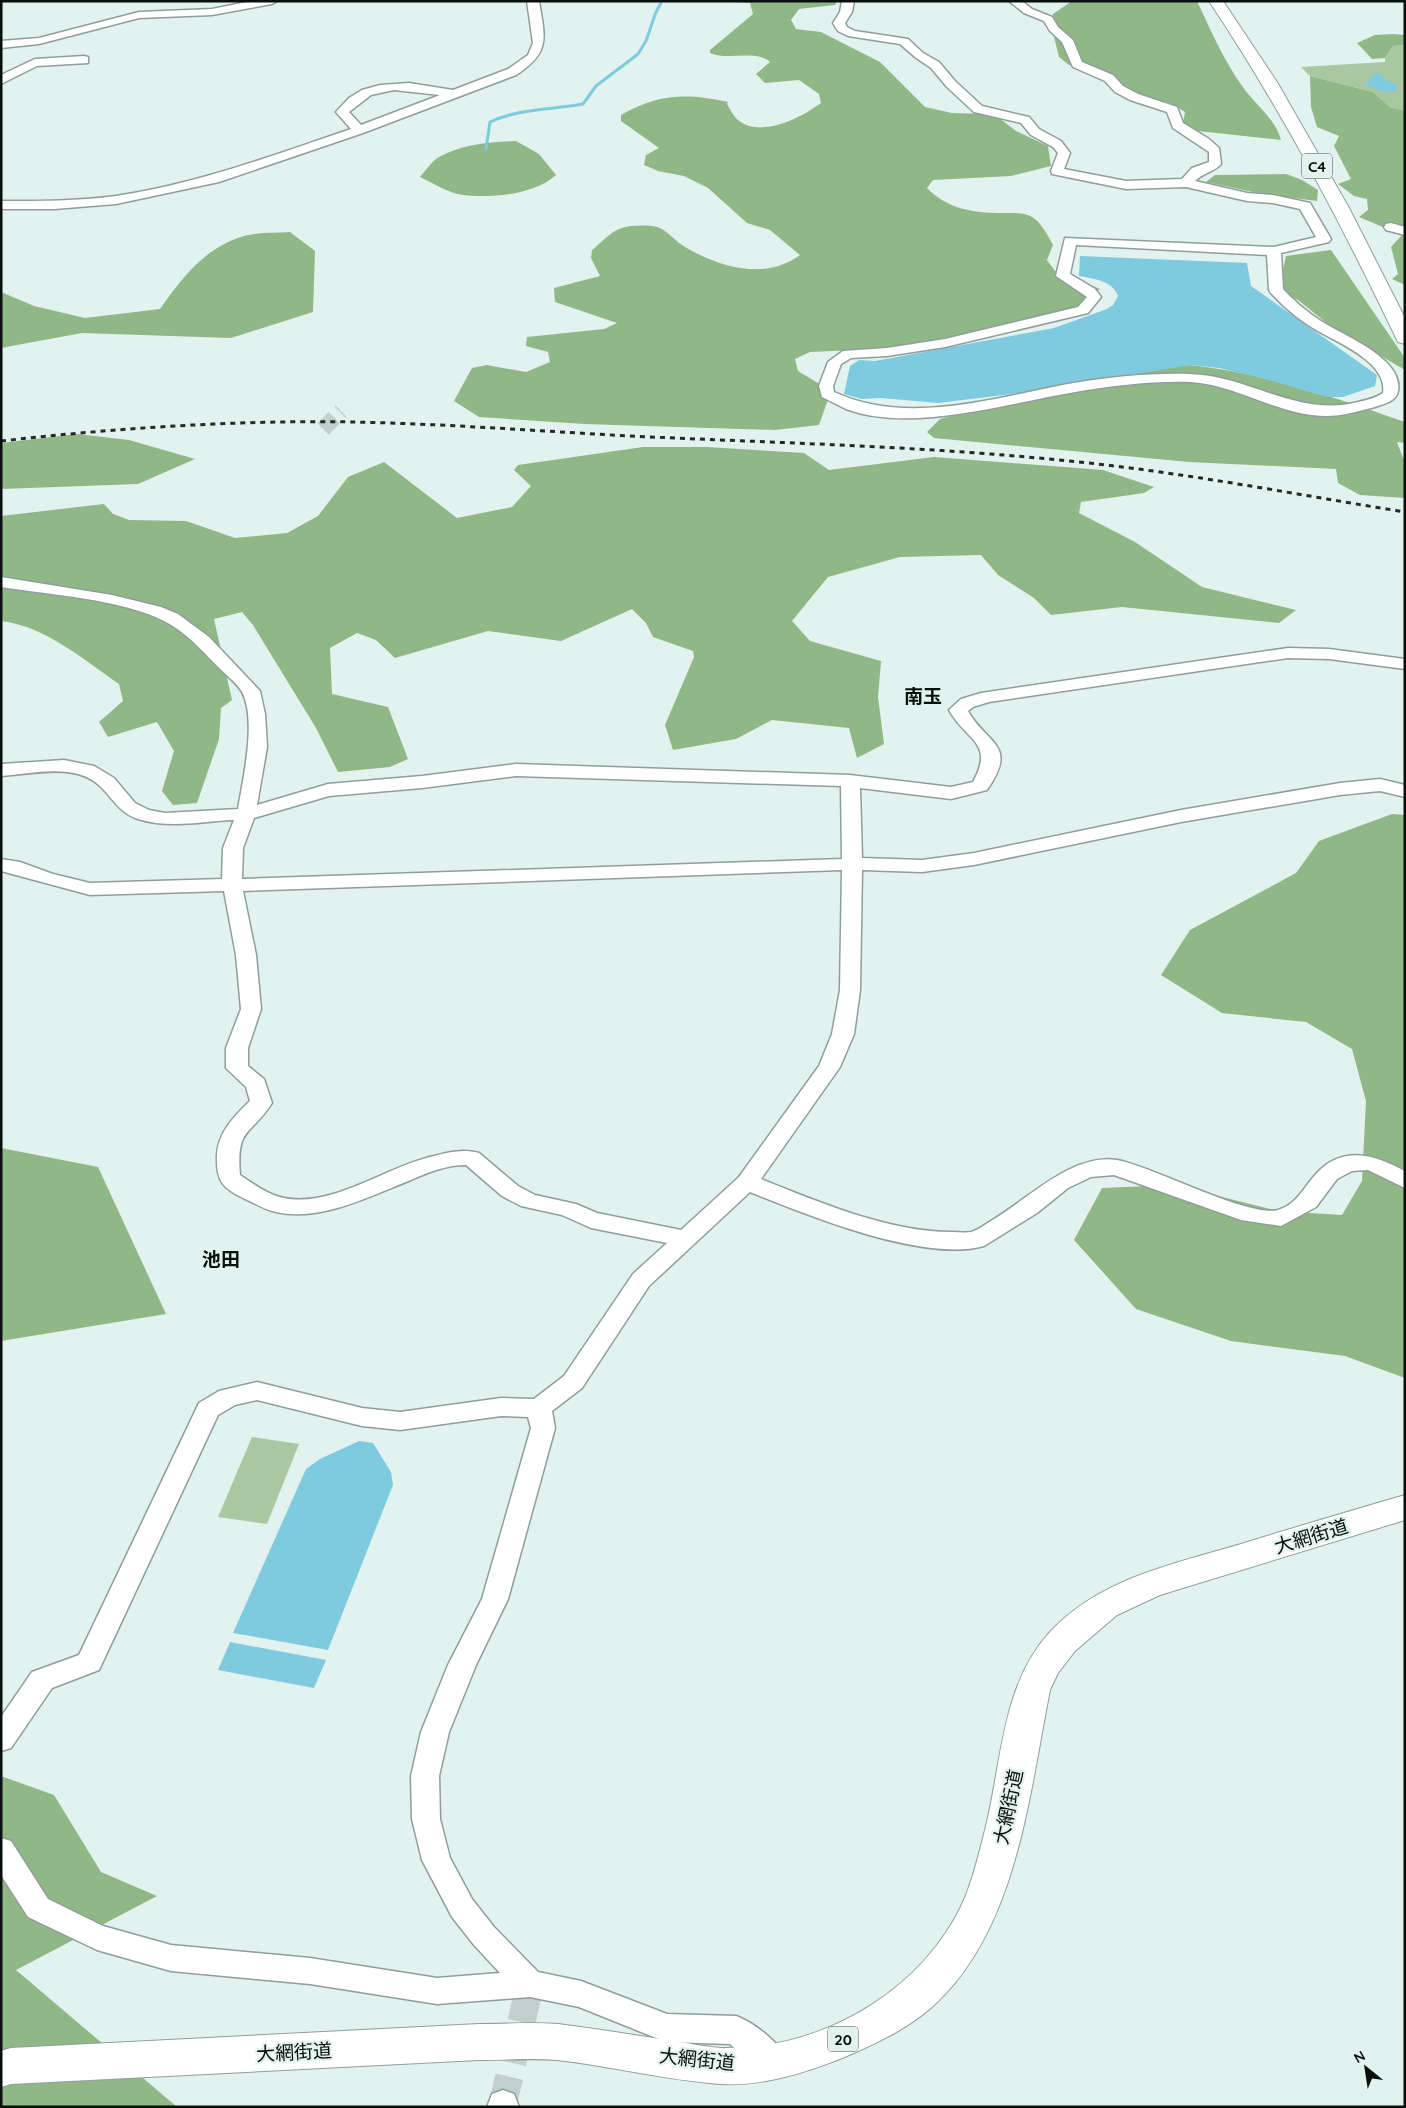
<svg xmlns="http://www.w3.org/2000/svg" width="1406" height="2108" viewBox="0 0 1406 2108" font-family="Quicksand,'Noto Sans JP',sans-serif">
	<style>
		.green { fill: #a9c8a2 }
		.forest { fill: #90b886 }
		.water { fill: #7ecbe0 }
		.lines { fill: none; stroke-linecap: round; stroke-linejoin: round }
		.stream { stroke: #7ecbe0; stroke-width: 3 }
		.minor-tunnel-far1 { stroke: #c1d0cc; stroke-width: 16; stroke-dasharray: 16 8; stroke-linecap: butt }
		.minor-tunnel { stroke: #c1d0cc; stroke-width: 28; stroke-dasharray: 28 14; stroke-linecap: butt }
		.minor-casing { stroke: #909e9b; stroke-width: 3 }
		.major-casing { stroke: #909e9b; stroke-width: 2 }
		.highway-casing { stroke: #909e9b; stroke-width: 2 }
		.minor { fill: #fff; fill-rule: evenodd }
		.major { fill: #fff; fill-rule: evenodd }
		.highway { fill: #fff; fill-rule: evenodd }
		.rail { stroke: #222a27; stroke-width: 3; stroke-dasharray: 5 5; stroke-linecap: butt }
		.labels { text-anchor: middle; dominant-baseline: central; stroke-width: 4.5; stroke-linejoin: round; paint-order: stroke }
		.shield { fill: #e2f2ee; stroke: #4a5350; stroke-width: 1 }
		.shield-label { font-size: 15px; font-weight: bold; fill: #090f0d }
		.quarter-label { font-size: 19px; font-weight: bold; fill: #090f0d; stroke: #e2f2ee }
		.near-street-label { font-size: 19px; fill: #090f0d; stroke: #e2f2ee }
	</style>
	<rect width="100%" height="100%" fill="#e2f2ee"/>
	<!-- green -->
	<g class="green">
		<path d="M1405,45V111L1390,107L1373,92L1310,76L1301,67L1385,62V58L1393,46Z"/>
		<path d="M252,1437L299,1444L267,1524L218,1517Z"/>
	</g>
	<!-- forest -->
	<g class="forest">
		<path d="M714,1H837L835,5L799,9L791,20L796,29L821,32L880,62L925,107L952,113L987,114L999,118L1016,131L1048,146L1051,166L1011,176L933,180L927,188C947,209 974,213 1002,213C1011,213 1023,212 1032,217C1041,222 1048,236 1053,245L1047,260L1055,271L1100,289L1079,306L965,334L916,344L855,350L810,352L795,359L798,371L831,391L819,425L775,430L584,424L479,417L454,401L472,368L487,365L526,372L550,362L548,352L526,346L527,337L604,329L617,323L555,302L554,288L600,276L591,258L592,250C601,243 611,231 622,228C631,225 648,225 657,227C667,230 676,242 685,247C719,267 765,281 800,255L770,230L747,223L708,188L684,176L658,171L644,165L646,155L659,148L621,121V115C659,94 685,93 728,102L727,104C730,109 734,117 738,120C761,139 802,117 821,103L819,94L799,80L765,83L756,74L770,62C756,49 728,61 710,53V50L753,14L750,3Z"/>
		<path d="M1072,1H1197C1211,31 1225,63 1245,90C1257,106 1276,120 1281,140L1198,131L1183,123L1185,112L1170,103L1134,93L1107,74L1069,65L1059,57L1053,33V14Z"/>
		<path d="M1393,34L1405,35V45L1393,46L1385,58L1372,59L1357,43L1375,35Z"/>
		<path d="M1310,76L1373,92L1390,107L1405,111V285L1392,279L1398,274L1391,247L1402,235L1359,217L1368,210L1367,199L1354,196L1338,184L1351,179L1334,146L1339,136L1317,127L1311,107Z"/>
		<path d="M516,141L539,154L556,175C534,195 492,198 463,195C448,193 433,183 420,177C426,170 432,161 439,157C462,144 491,142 516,141Z"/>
		<path d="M1286,174L1302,180L1318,190L1317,201L1262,194L1206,182L1215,175Z"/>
		<path d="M290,232L315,251L313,312L231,338L82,333L1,348V292L34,306L85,318L160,309C183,277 204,248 244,236C258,232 276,233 290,232Z"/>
		<path d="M1331,250L1405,358V370L1333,328L1298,300L1273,288L1281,278L1286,256Z"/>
		<path d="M1190,365C1265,373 1334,397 1405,422V443L1397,442L1405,463V498L1360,495L1338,483L1336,469L1189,462L934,438L927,432L940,419L1109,373Z"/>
		<path d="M77,434L129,440L195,459L138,484L1,489V443Z"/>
		<path d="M643,447H707L804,453L829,470L934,457L1103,470L1154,487L1144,493L1081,502L1079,513L1135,542L1202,587L1296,610L1279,623L1122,607L1051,615L1034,598L998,575L981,555L900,557L828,577L792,621L810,641L881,661L878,697L884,744L857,758L849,728L772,720L736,739L673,750L665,725L694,657L693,651L653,637L646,623L632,609L561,641L488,631L395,658L376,640L357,633L330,648L332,694L388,707L408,759L390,767L338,772L316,728L253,625L242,612L214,619L232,700L221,708L219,739L197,803L173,805L162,791L174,751L157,722L108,737L99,722L123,701L119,684C84,660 45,626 1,621V516L104,504L113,514L129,520L186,521L235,538L287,533L318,516L348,477L384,462L457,518L512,507L531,486L514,470L518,465Z"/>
		<path d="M1392,814L1405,815V1378L1345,1356L1231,1341L1136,1309L1074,1240L1102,1188L1174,1185L1278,1211L1342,1215L1362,1181L1366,1101L1352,1049L1306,1022L1222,1013L1161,975L1190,930L1296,873L1319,841Z"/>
		<path d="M1,1148L98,1167L166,1314L1,1341Z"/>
		<path d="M1,1776L54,1795L101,1872L157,1896L16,1970L177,2107H1Z"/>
	</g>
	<!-- water -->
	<g class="water">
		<path d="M1374,71L1395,85L1398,91L1383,92L1367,85L1366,83L1374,75Z"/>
		<path d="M1080,256L1247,263L1251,286L1377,375L1375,386L1343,397H1327L1262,378L1219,368L1190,365L1021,393L938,403L881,398L862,399L844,394L850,366L859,360L875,361L1054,328L1107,309L1113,305L1118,296C1112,280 1094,279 1079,276Z"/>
		<path d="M359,1441L373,1443L391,1472L393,1485L328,1650L233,1633L306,1469L320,1459Z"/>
		<path d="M230,1642L326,1660L314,1688L218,1670Z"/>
	</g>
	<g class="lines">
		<!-- stream -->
		<path class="stream" d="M486,149L490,122C520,108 551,110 583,104L596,86L638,54L646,41L656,12L662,1"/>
		<!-- minor-tunnel-far1 -->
		<path class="minor-tunnel-far1" d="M323,429L341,411"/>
		<!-- minor-tunnel -->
		<path class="minor-tunnel" d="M503,2104L530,1984"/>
		<defs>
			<g id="minor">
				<path d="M252,1H277L272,4L212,15L139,18L39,44L1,48V41L39,38L139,12L212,9Z"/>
				<path d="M527,1H539C545,38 551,52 516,75L363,133L219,182L116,204L54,209H1V201C39,201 78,201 116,196C197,184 274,155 351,129L336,112L349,98L362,90L380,85L409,83L453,90L508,69L528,55L533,43ZM394,90L440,95L361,125L349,112L371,95Z"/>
				<path d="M842,1H854L852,12L845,23L847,27L855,31L908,39L923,53L939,62L955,81L982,106L1029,117L1039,129L1061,141L1070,153L1064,169L1126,181L1182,179L1192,168L1209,162V152L1173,128L1167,112L1130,100L1115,92L1105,81L1073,67L1062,42L1050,31L1044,21L1024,13L1009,1H1022L1032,9L1052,17L1058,27L1073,40L1082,62L1113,75L1123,86L1138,94L1177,107L1183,123L1209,139L1219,148L1221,164C1214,172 1203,173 1195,181L1247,193L1273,195L1310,203L1331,239L1329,242L1281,253L1283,289C1294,301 1307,312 1321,321C1342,335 1404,358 1398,391C1396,402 1383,404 1375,407C1359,411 1343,416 1326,416C1279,416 1238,385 1191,382C1151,381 1109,386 1070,393C1005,404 909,433 846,409C838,405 830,401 822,397L819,386L828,362L843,351L887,348L945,339L1078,307L1087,297L1056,276L1065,238L1274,247L1316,237L1300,209L1273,203L1247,201L1186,187L1126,189L1052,174L1051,171L1058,153L1053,147L1031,135L1021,123L974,112L947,87L931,68L915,57L900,44L848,36L838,31L833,23L840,12ZM1076,245L1267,255L1269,290L1271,293C1283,306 1298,319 1313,328C1335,342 1388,361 1383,393C1376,398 1367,400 1358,402C1299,418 1248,375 1189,374C1149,373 1108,377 1068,384C993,398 907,426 834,392L833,386L841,364L851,358L887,356L945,347L1088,313L1101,297L1095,289L1070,274Z"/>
				<path d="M84,56L88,57V63L37,66L1,84V75L35,59Z"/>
				<path d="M1391,223L1405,227V235L1386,230L1384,227L1386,224Z"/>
				<path d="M1,577L112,595L161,607L178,614L209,637L260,691L265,714L267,747L257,805L328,784L422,776L516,764L850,775L951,787L973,782C995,742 967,742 949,710L961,699L981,693L1288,648L1329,649L1405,659V669L1329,659L1288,658L989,702L973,707L968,711C987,745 1019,744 987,790L951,799L860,788L862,858L922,860L974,853L1181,810L1340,783L1380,779L1405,785V797L1380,791L1340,795L1181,822L974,865L922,872L862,870L860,990L854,1034L840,1067L761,1179C819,1202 889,1232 952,1232C958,1232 965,1233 971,1232C979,1230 987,1223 994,1219C1029,1198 1073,1153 1117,1160C1152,1166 1249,1218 1278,1210C1300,1203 1306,1182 1321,1169C1348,1145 1378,1157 1405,1171V1188L1368,1170L1352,1171L1337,1179L1316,1207L1281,1226L1241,1220L1114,1175L1091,1177L1068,1188L1037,1213L984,1246C924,1263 807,1215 750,1192L649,1286L582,1388L552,1411L555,1428L508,1599L476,1665L449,1732L439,1776L440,1819L450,1858L472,1899L494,1927L538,1972L581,1981L667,2014L736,2016C755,2023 780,2043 788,2062L784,2072L773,2076L762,2072L730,2044L666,2042L579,2007L530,1997L437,2004L310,1984L171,1971L97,1950L28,1917L1,1875V1838L11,1841L48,1899L103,1926L171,1945L310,1958L437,1978L500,1973L474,1945L452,1917L422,1860L412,1819L411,1776L421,1732L448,1665L482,1599L531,1428L528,1417L501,1416L400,1430L362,1426L257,1400L235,1405L218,1415L99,1670L52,1688L11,1748L1,1751V1717L32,1672L79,1655L199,1403L219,1391L257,1382L362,1408L400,1412L501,1398L534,1399L564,1376L633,1274L667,1243L591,1228L562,1215L521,1206L502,1196L466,1165C446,1165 429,1172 411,1180C370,1196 321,1222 276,1212C265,1210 255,1203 245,1199C222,1188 216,1181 217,1155C218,1133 234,1116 250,1101L246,1087L226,1068V1048L241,1009L236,955L224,891L90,895L1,871V859L20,862L53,874L90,883L222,879L223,848L234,820C203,821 169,829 138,819C120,813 114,800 101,787C76,762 33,774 1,776V764L64,760L94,766L114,778L135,803L149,810L165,813L238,809C243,779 257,720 242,692C237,683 224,673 216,665C201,649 184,631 164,621C121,599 50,595 1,587ZM516,776L841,786L842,859L242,879L243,848L254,818L329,796L422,788ZM842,870L840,990L832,1034L819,1066L739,1177L681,1230L597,1213L576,1204L535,1195L518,1186L479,1153C463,1149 449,1152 434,1156C387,1166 333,1208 284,1198C269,1195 253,1184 240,1175C236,1126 251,1136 272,1103L264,1079L248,1066V1048L261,1009L256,955L243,891Z"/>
				<path d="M503,2090L514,2094L519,2107H487L492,2094Z"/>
			</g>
			<path id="major" d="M1405,1495V1520L1160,1595L1117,1615L1075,1651L1058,1673L1050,1690C1029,1795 1017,1931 932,2007C907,2029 877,2043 847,2056C808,2072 762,2087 720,2084C665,2080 611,2066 557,2060C532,2058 505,2060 479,2060L11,2084L1,2087V2051L11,2048L479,2024C505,2024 532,2022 558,2024C597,2029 635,2035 673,2041C689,2043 705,2047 721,2048C815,2050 909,1999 955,1918C971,1890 978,1857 986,1826C1002,1760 1002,1684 1050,1632C1100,1578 1174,1564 1241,1544C1296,1527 1350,1511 1405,1495Z"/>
			<path id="highway" d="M1209,1H1223L1277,82L1349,208L1405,318V344L1398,342L1396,338C1340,221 1281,109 1209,1Z"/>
		</defs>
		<!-- minor casing -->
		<use href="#minor" class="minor-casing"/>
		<!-- major casing -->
		<use href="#major" class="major-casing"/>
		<!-- highway casing -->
		<use href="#highway" class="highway-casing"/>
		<!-- minor -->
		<use href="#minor" class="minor"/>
		<!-- major -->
		<use href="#major" class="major"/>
		<!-- highway -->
		<use href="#highway" class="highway"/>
		<!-- rail -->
		<path class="rail" d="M1,441C118,428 236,420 354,422C447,424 538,431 630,436C777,443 923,446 1069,461C1182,472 1293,494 1405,512"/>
	</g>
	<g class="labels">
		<!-- shield labels -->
		<g class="shield">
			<rect x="1302" y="153.5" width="30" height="25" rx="4"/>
			<rect x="828" y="2026.5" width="30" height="25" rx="4"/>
		</g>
		<g class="shield-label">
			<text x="1317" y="166">C4</text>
			<text x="843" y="2039">20</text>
		</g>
		<!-- quarter labels -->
		<g class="quarter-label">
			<text x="923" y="696">南玉</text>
			<text x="221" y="1259">池田</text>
		</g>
		<!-- near-street labels -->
		<g class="near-street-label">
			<text transform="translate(1311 1536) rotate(-17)">大網街道</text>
			<text transform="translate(1008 1807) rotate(-78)">大網街道</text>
			<text transform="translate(294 2052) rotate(-3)">大網街道</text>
			<text transform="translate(697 2059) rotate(6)">大網街道</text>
		</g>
	</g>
	<!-- border -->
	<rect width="1406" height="2108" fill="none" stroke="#090f0d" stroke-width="5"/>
	<!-- north arrow -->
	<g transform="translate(1366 2068) rotate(330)" stroke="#e2f2ee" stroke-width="4" paint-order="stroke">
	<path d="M0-4L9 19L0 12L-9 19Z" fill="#090f0d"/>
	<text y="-8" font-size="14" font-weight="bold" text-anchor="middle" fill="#090f0d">N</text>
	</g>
</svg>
